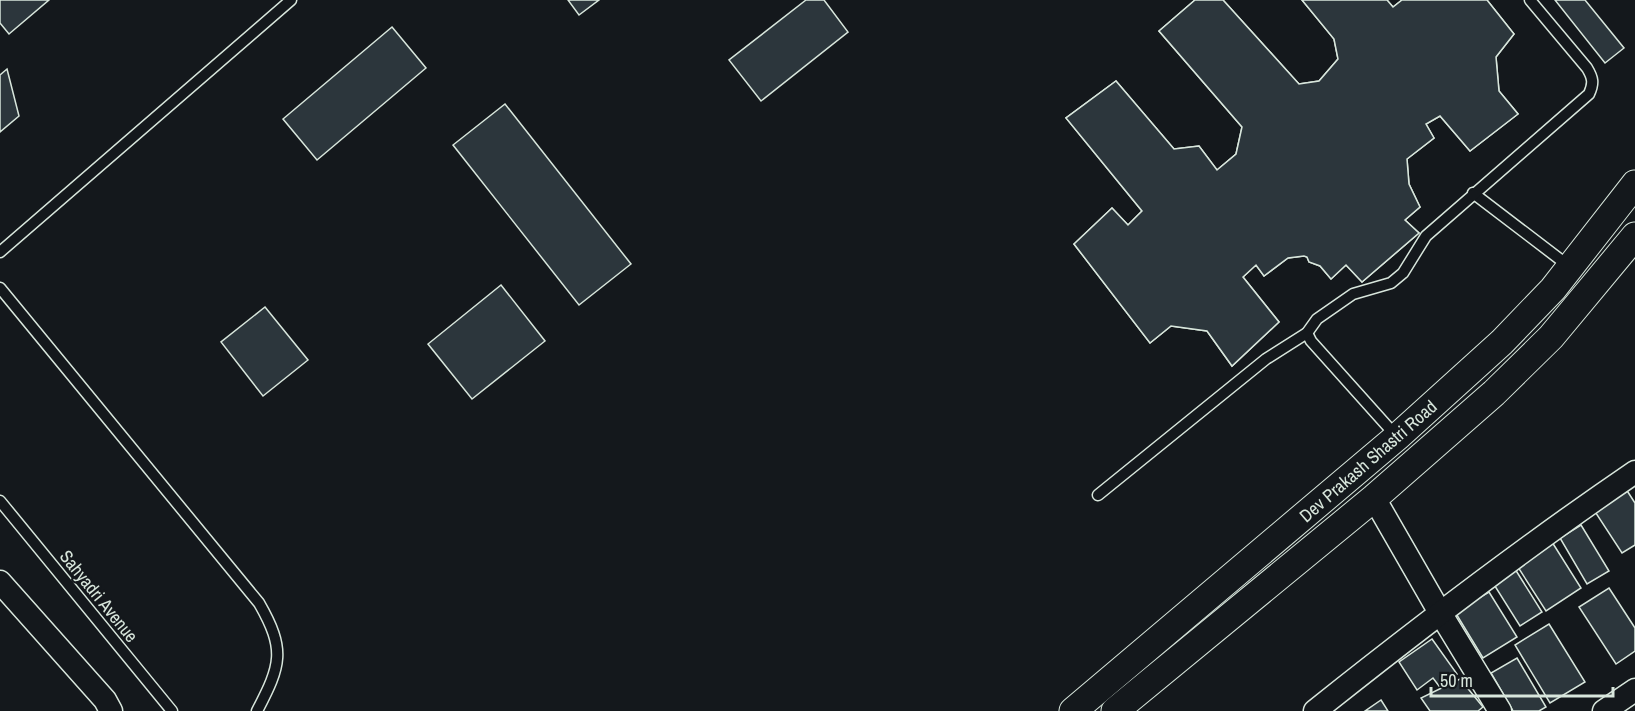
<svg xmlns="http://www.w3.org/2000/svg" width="1635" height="711" viewBox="0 0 1635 711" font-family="'Archivo Narrow',sans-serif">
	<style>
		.building { fill: #2c363c; stroke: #d8e6dc; stroke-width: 1.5; fill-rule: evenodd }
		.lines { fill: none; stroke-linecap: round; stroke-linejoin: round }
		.service-casing { stroke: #d8e6dc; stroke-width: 13 }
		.minor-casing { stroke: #d8e6dc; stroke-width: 25 }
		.tertiary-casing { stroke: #d8e6dc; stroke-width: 29 }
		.service { stroke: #14181c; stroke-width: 10 }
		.minor { stroke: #14181c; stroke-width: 22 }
		.tertiary { stroke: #14181c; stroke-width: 27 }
		.labels { text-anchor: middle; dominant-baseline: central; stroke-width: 4.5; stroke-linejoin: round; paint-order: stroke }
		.street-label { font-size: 18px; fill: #d8e6dc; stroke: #14181c }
	</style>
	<rect width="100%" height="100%" fill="#14181c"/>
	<!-- building -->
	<g class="building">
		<path d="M0,0H49L9,34L0,23Z"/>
		<path d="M568,0H599L579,15Z"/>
		<path d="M806,0H824L848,32L761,101L729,60Z"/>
		<path d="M1195,0H1223L1299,84L1319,81L1338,59L1334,39L1302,0H1387L1393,7L1402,0H1487L1514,34L1496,57L1499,91L1518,114L1470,151L1440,116L1426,124L1434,138L1407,159L1409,184L1420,207L1405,220L1419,233L1362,282L1346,265L1331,279L1320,266L1309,262L1307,257L1304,256L1288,258L1264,276L1256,265L1243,277L1279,322L1232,366L1207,331L1171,326L1150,343L1074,244L1112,208L1128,225L1142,211L1066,118L1116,81L1174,149L1199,146L1217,170L1236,154L1242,127L1159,31ZM1417,5L1459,53L1450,88L1434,97L1435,104L1420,115L1417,111L1414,114L1401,96L1394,99L1380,84L1377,70L1376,37ZM1324,104L1361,141L1367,186L1322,218L1290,217L1259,182L1251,163L1254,147L1261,138L1280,139L1294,129V112L1302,105ZM1168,205L1212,211L1247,255L1214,283L1215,290L1209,293L1207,286L1176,287L1177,294L1171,295L1133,236Z"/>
		<path d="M1195,0H1223L1299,84L1319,81L1338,59L1334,39L1302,0H1387L1393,7L1402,0H1487L1514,34L1496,57L1499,91L1518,114L1470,151L1440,116L1426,124L1434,138L1407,159L1409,184L1420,207L1405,220L1419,233L1362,282L1346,265L1331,279L1320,266L1309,262L1307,257L1304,256L1288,258L1264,276L1256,265L1243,277L1279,322L1232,366L1207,331L1171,326L1150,343L1074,244L1112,208L1128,225L1142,211L1066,118L1116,81L1174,149L1199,146L1217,170L1236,154L1242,127L1159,31Z"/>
		<path d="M1555,0H1585L1624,48L1605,63Z"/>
		<path d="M392,27L426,68L317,160L283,119Z"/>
		<path d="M7,69L19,116L0,132V75Z"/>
		<path d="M505,104L631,264L579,305L453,145Z"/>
		<path d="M501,285L545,341L472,399L428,344Z"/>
		<path d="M265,307L308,360L263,396L221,342Z"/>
		<path d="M1624,486L1635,503V545L1622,553L1592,507Z"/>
		<path d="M1581,525L1609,571L1587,584L1560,538Z"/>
		<path d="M1552,542L1581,588L1546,611L1516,564Z"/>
		<path d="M1515,569L1542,612L1520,626L1493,583Z"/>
		<path d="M1609,588L1635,628V651L1616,664L1579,607Z"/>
		<path d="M1489,592L1517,637L1483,658L1455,612Z"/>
		<path d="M1549,624L1585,682L1550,703L1515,645Z"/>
		<path d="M1432,639L1457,674L1439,686L1433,678L1417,690L1399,662Z"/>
		<path d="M1517,658L1546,707L1539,711H1513L1491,673Z"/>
		<path d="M1460,679L1483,707L1478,711H1430L1421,698Z"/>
		<path d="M1381,700L1388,711H1365Z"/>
	</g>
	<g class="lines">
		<defs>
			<g id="service">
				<path d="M1473,193L1570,267"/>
				<path d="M0,252L291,0"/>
				<path d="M0,288L259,603C286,650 281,665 257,711"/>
				<path d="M1307,333L1311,341L1397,437"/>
				<path d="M1098,495L1266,359L1307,333L1317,319L1353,294L1391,283L1403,273L1426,236L1589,94C1594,83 1593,78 1587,68L1530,0"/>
				<path d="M0,501L172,711"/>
			</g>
			<g id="minor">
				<path d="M1374,498L1439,611L1500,711"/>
				<path d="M0,582L105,700L111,711"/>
				<path d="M1315,711C1419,628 1525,547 1635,472"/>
				<path d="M1604,711L1635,690"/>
			</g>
			<g id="tertiary">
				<path d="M1073,711L1397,437L1502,342L1553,289L1635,184"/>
				<path d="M1115,711L1374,498L1494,393L1551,337L1635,236"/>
			</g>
		</defs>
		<!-- service casing -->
		<use href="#service" class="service-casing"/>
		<!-- minor casing -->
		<use href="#minor" class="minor-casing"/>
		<!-- tertiary casing -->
		<use href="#tertiary" class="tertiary-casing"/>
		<!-- service -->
		<use href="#service" class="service"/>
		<!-- minor -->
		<use href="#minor" class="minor"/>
		<!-- tertiary -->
		<use href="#tertiary" class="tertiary"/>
	</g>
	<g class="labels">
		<!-- street labels -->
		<g class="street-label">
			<text transform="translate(1368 461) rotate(-41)">Dev Prakash Shastri Road</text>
			<text transform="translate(99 596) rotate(51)">Sahyadri Avenue</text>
		</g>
	</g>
	<!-- scale -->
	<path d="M1431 687v9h182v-9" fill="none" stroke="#d8e6dc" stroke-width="3"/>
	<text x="1440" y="687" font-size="18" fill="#d8e6dc" stroke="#14181c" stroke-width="4.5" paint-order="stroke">50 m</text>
</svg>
